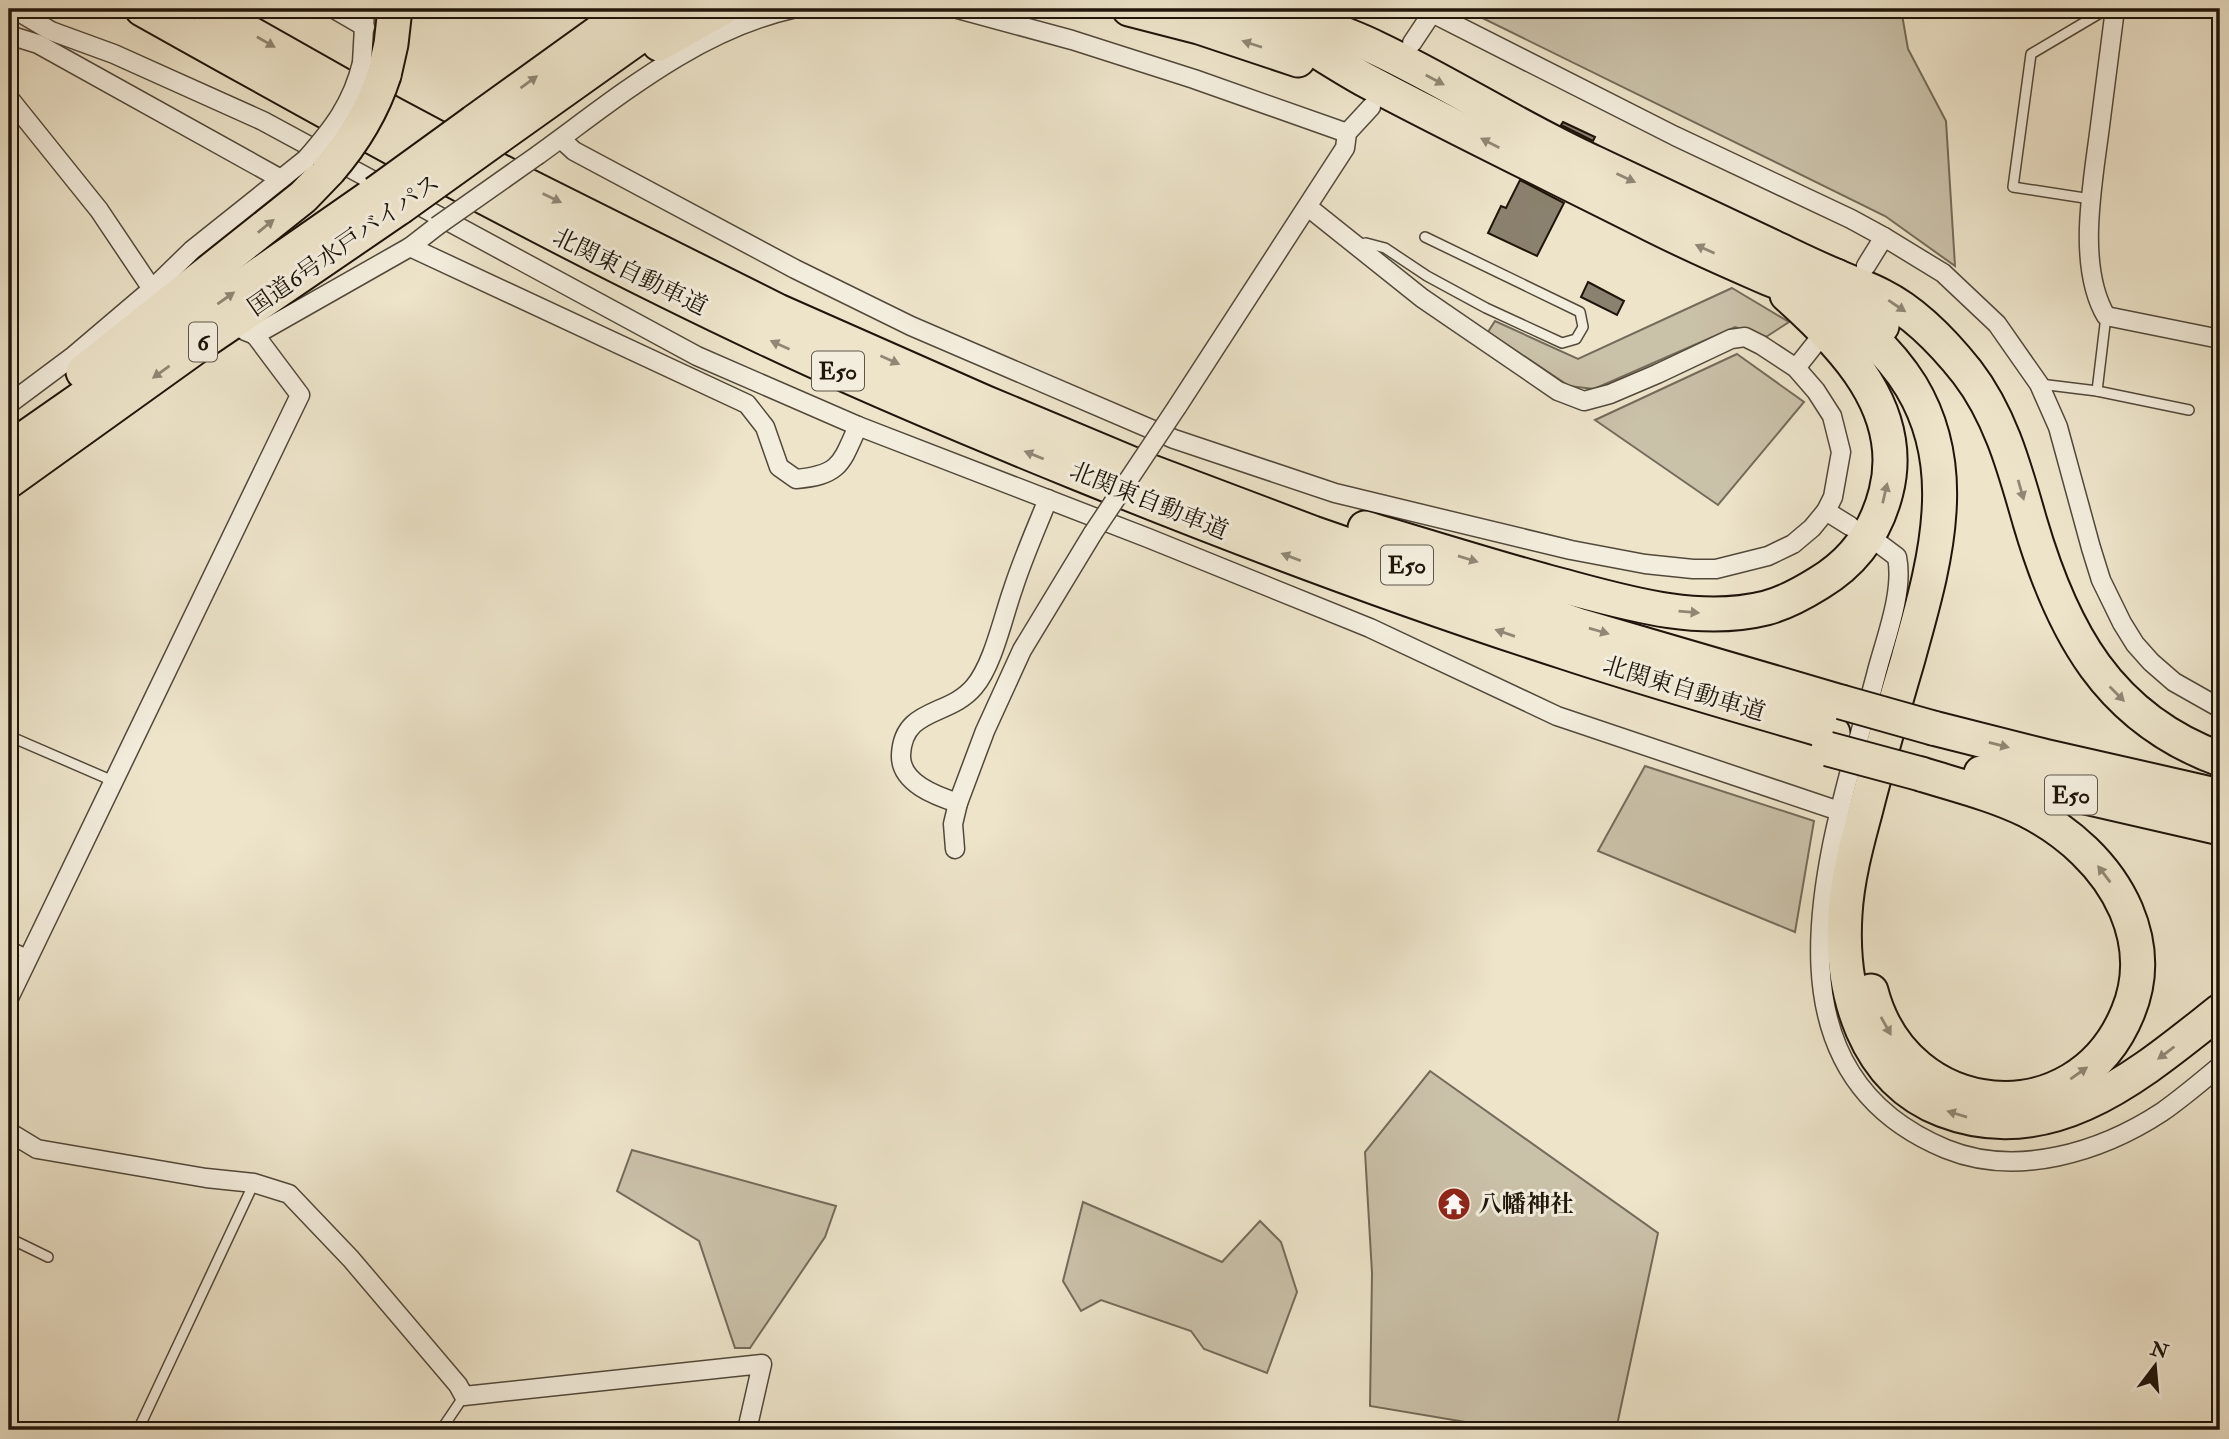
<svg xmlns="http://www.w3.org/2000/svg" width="2229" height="1439" viewBox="0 0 2229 1439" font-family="'IM FELL Double Pica','Noto Serif JP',serif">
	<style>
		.green { fill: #cac1a9; stroke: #746b5a; stroke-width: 2 }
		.building { fill: #8a816e; stroke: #1f150a; stroke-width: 2 }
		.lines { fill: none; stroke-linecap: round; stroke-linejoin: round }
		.lane-casing { stroke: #52493a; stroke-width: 12 }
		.street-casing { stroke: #52493a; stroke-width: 21 }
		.highway-casing { stroke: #1f150a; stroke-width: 37 }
		.lane { stroke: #f3eddd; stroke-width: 9 }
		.street { stroke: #f3eddd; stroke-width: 18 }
		.highway { stroke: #ede4ca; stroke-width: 33 }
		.street-bridge-casing { stroke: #52493a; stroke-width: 21; stroke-linecap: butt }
		.highway-bridge-casing { stroke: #1f150a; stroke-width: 37; stroke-linecap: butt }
		.street-bridge { stroke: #f3eddd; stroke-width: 18 }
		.highway-bridge { stroke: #ede4ca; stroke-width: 33 }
		.oneway { fill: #908774 }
		.labels { text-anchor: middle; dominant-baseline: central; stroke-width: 6; stroke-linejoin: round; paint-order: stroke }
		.shield { fill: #f3eddd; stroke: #5f5649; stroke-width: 2 }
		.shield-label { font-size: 23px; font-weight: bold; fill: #1f150a }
		.street-label { font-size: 24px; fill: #1f150a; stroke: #f3eddd }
		.poi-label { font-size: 24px; font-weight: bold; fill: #1f150a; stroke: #f3eddd; text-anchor: start }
	</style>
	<rect width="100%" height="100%" fill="#ede4ca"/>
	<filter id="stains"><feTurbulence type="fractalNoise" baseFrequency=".00286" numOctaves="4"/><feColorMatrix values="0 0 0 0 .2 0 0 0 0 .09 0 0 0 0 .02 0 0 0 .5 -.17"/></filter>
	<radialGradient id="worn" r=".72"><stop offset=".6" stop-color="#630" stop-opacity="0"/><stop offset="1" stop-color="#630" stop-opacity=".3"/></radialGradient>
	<!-- green -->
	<g class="green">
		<path d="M1464,9H1901L1908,49L1946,121L1955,266L1885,216Z"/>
		<path d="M1732,288L1789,322L1766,337L1735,327L1594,389L1569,386L1488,332L1495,321L1578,359Z"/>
		<path d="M1737,354L1804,402L1718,505L1595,420Z"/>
		<path d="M1645,766L1814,821L1795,932L1598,851Z"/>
		<path d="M1430,1071L1658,1233L1616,1430H1513L1370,1406L1372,1273L1365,1152Z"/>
		<path d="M632,1150L836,1206L825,1237L750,1348H735L699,1241L617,1191Z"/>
		<path d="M1083,1202L1222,1262L1260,1221L1281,1242L1297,1292L1267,1373L1204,1349L1191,1331L1101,1300L1081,1311L1063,1281Z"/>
	</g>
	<!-- building -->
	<g class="building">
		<path d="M1563,122L1595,137L1593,141L1561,125Z"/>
		<path d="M1520,180L1564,203L1537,256L1488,233L1501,206L1506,208Z"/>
		<path d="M1588,282L1624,301L1617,315L1581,297Z"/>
	</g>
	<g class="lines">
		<defs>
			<g id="lane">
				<path d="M2091,199L2013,187L2031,54L2107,9"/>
				<path d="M1357,245L1366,243L1385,248L1427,276L1486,308L1562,343L1576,339L1583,327L1580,312L1425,237"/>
				<path d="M2040,384L2097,391L2189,410"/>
				<path d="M2097,391L2106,316"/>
				<path d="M9,736L113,781"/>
				<path d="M9,946L29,955"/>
				<path d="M9,1238L48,1257"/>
				<path d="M138,1430L254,1183"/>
				<path d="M441,1430L464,1396"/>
			</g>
			<g id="street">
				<path d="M14,9L51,31L114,54L263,121L697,356L858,426L1148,538L1370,628L1557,716L1839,811"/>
				<path d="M334,9L365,27"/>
				<path d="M958,9L1072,40L1194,79L1347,133"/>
				<path d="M1424,9L1675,136L1851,219L1884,237L1943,273L1997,324L2039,384L2058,427L2091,548L2101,580L2122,623L2135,644L2151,662L2174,682L2220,708"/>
				<path d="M2115,9C2110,48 2105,87 2100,126C2093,182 2076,265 2106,316L2220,339"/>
				<path d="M9,35L38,44L281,179"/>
				<path d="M1412,43L1432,13"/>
				<path d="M362,63L365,9"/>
				<path d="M9,98L99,210L152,289"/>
				<path d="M561,139L574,151L795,269L911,326L1174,439L1335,493L1571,550L1645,564L1693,569H1716L1768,556L1793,544L1812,528L1826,511L1833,497L1841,452L1832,416L1816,391L1796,368L1761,345L1745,337L1731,339L1657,374L1610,394L1584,401L1558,391L1422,298L1308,207"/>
				<path d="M538,155C617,98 695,31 792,9"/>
				<path d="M410,247L747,404L765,427L779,467L796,479C840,475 841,464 858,426"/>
				<path d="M1866,266L1884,237"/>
				<path d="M245,331L255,335L410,247L437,226"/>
				<path d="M1796,368L1815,344"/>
				<path d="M9,404L72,357L152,289L192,250L306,159"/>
				<path d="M1177,407L1345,148L1347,133L1371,107"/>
				<path d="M1826,511L1850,526"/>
				<path d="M1881,545L1897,557C1904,591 1886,637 1877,671C1837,827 1743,1065 1946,1149C2017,1178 2101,1152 2162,1112C2182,1098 2201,1082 2220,1066"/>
				<path d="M958,803C936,796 900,783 901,755C903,707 949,717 974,687C993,665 1003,617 1013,589C1023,558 1036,529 1048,499"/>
				<path d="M955,849L953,824L958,803L985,731L1022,650L1093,533"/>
				<path d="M9,998L300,395L255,335"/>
				<path d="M9,1132L37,1149L206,1178L254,1183L289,1194L351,1259L458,1385L464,1396L762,1364L747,1430"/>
			</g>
			<g id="highway">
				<path d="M142,9C347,124 552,238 765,338C868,387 974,431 1080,474C1240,539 1402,600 1567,653C1655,682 1744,707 1833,733"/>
				<path d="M207,9L393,114L530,187L778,311L984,402L1149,471L1313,533L1578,625L1841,702"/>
				<path d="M1129,9L1199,27L1298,60"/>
				<path d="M1235,9C1257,20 1281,30 1302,42C1324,55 1345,69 1367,81C1461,131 1557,177 1652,225C1688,243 1726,260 1763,276C1780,284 1799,288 1816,297C1851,315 1890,352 1911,386C1934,424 1942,468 1939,512C1936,562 1921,611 1908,659C1893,710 1878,761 1865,813C1856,846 1847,880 1845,914C1840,992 1864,1079 1943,1110C2052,1152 2140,1074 2220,1011"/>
				<path d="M1283,9C1313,24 1346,33 1376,48C1450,83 1520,129 1595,163C1654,191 1713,219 1773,247C1794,257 1814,267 1836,276C1851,283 1867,288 1882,296C1916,313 1944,343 1967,372C2001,416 2015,470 2030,522C2062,631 2108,718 2220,759"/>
				<path d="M659,44L721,9"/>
				<path d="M384,75L391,44L395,9"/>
				<path d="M474,122L631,9"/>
				<path d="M498,137L678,9"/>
				<path d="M1836,276L1882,326"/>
				<path d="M83,372L303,197L329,170"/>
				<path d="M9,449L376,193"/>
				<path d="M9,481L200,344L399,208"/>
				<path d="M1365,528C1426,546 1486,565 1548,582C1617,600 1694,626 1766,608C1785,603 1803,593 1819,583C1854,562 1876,532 1886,492C1907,410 1843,345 1787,295"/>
				<path d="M1933,728L2044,756L2220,796"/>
				<path d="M1981,773L2220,828"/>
				<path d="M1871,991C1905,1122 2077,1138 2128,1012C2142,978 2140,943 2126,910C2107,866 2068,831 2026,810C1993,794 1956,785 1921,774"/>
			</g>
		</defs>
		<!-- lane casing -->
		<use href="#lane" class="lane-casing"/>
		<!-- street casing -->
		<use href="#street" class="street-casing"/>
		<!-- highway casing -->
		<use href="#highway" class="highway-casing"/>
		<!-- lane -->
		<use href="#lane" class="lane"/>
		<!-- street -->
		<use href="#street" class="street"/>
		<!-- highway -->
		<use href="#highway" class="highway"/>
		<defs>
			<g id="street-bridge">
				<path d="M306,159C333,128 352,104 362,63"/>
				<path d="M437,226L538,155"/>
				<path d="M1093,533L1177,407"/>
			</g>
			<g id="highway-bridge">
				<path d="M329,170C354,141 372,112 384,75"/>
				<path d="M376,193L474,122"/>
				<path d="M399,208L498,137"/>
				<path d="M1841,702L1933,728"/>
				<path d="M1828,749L1921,774"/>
			</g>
		</defs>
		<!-- street-bridge casing -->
		<use href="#street-bridge" class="street-bridge-casing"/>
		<!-- highway-bridge casing -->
		<use href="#highway-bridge" class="highway-bridge-casing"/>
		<!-- street-bridge -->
		<use href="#street-bridge" class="street-bridge"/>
		<!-- highway-bridge -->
		<use href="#highway-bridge" class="highway-bridge"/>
	</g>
	<!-- one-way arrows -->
	<defs><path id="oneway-solid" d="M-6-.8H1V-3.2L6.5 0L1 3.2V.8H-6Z" transform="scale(1.75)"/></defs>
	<g class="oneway">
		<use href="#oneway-solid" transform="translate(266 42) rotate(30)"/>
		<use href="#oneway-solid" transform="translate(1252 44) rotate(-162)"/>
		<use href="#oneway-solid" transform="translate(1435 80) rotate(28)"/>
		<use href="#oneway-solid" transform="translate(529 82) rotate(-36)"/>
		<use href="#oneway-solid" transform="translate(1490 143) rotate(-153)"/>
		<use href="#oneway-solid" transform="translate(1626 178) rotate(25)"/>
		<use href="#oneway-solid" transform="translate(552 198) rotate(26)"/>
		<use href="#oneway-solid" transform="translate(266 226) rotate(-39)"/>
		<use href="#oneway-solid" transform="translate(1705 249) rotate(-156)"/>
		<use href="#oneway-solid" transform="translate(226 298) rotate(-35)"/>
		<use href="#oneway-solid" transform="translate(1897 306) rotate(34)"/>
		<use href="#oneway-solid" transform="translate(780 345) rotate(-156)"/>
		<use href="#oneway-solid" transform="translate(890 360) rotate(24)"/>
		<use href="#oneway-solid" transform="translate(161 372) rotate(144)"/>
		<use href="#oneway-solid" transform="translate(1034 455) rotate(-158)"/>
		<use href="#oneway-solid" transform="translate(2021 490) rotate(74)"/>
		<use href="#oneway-solid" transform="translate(1885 493) rotate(-77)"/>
		<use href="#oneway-solid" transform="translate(1291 557) rotate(-159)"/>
		<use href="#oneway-solid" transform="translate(1468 559) rotate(17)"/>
		<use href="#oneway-solid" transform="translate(1689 612) rotate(5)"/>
		<use href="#oneway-solid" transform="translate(1599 631) rotate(16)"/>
		<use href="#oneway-solid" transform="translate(1505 633) rotate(-161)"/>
		<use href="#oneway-solid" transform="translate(2117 694) rotate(45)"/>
		<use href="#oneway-solid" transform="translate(1999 745) rotate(14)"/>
		<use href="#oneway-solid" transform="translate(2104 874) rotate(-127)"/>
		<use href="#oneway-solid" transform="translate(1886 1026) rotate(61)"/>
		<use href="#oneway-solid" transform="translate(2166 1053) rotate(143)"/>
		<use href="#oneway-solid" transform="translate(2079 1073) rotate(-35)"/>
		<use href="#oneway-solid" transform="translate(1957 1114) rotate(-163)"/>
	</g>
	<!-- icons -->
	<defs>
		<symbol id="temple-disc" viewBox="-11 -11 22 22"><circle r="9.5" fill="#8f2418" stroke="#f3eddd"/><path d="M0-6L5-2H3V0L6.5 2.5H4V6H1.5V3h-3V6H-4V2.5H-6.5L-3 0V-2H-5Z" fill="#fff"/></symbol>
	</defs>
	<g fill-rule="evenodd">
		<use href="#temple-disc" x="1435" y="1185" width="38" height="38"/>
	</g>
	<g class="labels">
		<!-- shield labels -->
		<g class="shield">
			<rect x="189" y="322.5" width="28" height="39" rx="5"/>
			<rect x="812" y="351.5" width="52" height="39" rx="5"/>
			<rect x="1381" y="545.5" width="52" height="39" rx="5"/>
			<rect x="2045" y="775.5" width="52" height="39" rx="5"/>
		</g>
		<g class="shield-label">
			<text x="203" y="342">6</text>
			<text x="838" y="371">E50</text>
			<text x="1407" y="565">E50</text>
			<text x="2071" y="795">E50</text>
		</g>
		<!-- street labels -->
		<g class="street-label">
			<text transform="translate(344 245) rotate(-35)">国道6号水戸バイパス</text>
			<text transform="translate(630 272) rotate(26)">北関東自動車道</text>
			<text transform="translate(1149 501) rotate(22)">北関東自動車道</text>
			<text transform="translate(1684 689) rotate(17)">北関東自動車道</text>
		</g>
		<!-- poi labels -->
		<g class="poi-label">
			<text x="1478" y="1204">八幡神社</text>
		</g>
	</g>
	<!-- margin -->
	<rect width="2229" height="1439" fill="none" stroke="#ede4ca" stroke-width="35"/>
	<rect x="10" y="10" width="2208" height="1418" fill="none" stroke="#1f150a" stroke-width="3.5"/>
	<rect x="18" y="18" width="2194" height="1404" fill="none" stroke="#1f150a" stroke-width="2"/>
	<!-- north arrow -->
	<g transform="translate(2155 1366) rotate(16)" stroke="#f3eddd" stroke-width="5" paint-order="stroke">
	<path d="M0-5L12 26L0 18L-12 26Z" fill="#1f150a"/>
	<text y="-10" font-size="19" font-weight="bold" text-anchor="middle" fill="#1f150a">N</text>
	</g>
	<rect width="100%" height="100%" filter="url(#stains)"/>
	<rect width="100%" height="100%" fill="url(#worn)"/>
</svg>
